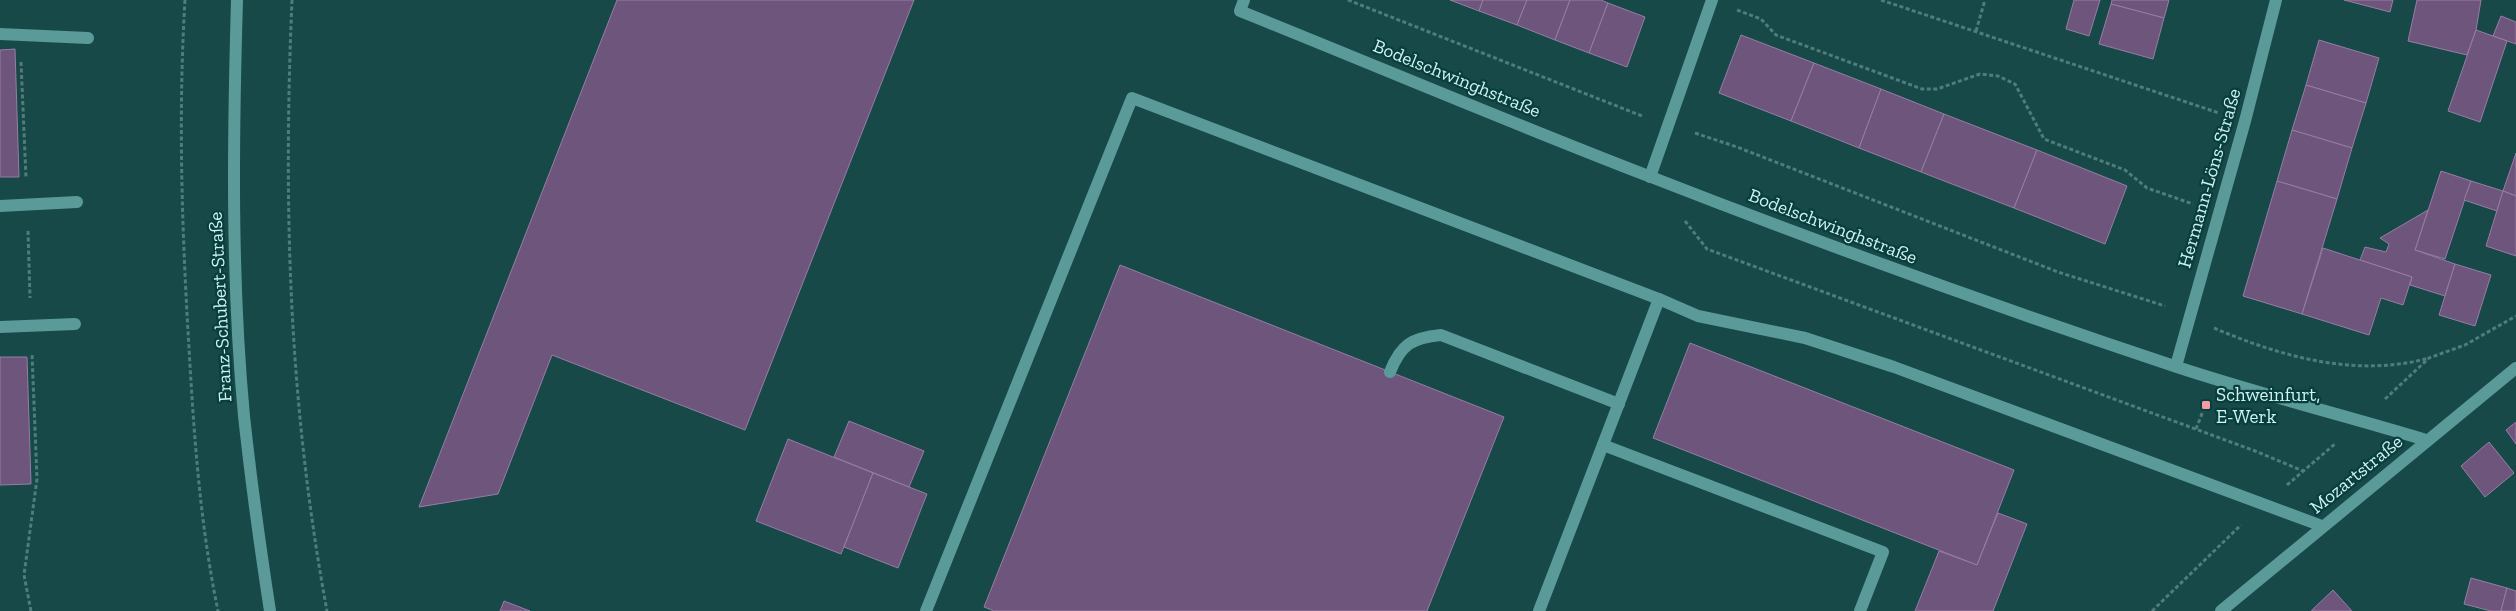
<svg xmlns="http://www.w3.org/2000/svg" width="2516" height="611" viewBox="0 0 2516 611" font-family="'Zilla Slab',serif">
	<style>
		.building { fill: #6e557b; stroke: #977da5 }
		.lines { fill: none; stroke-linecap: round; stroke-linejoin: round }
		.path { stroke: #507d7c; stroke-width: 3; stroke-dasharray: 4 2.5; stroke-linecap: butt }
		.service { stroke: #5a9a99; stroke-width: 12 }
		.minor { stroke: #5a9a99; stroke-width: 12 }
		.poi-dot { fill: #f49aa2; stroke: #073e3e; stroke-width: 2 }
		.labels { text-anchor: middle; dominant-baseline: central; stroke-width: 4.5; stroke-linejoin: round; paint-order: stroke }
		.street-label { font-size: 19px; fill: #d2f1f0; stroke: #073e3e }
		.poi-label { font-size: 19px; fill: #d2f1f0; stroke: #073e3e; text-anchor: start }
	</style>
	<rect width="100%" height="100%" fill="#164948"/>
	<!-- building -->
	<g class="building">
		<path d="M617,0H914L745,430L552,355L498,494L419,507Z"/>
		<path d="M1450,0H1483L1479,11Z"/>
		<path d="M1483,0H1527L1517,25L1479,11Z"/>
		<path d="M1527,0H1570L1555,40L1517,25Z"/>
		<path d="M1570,0H1601L1608,3L1589,53L1555,40Z"/>
		<path d="M2074,0H2100L2089,36L2066,29Z"/>
		<path d="M2112,0H2169L2164,18L2111,4Z"/>
		<path d="M2344,0H2393L2390,12Z"/>
		<path d="M2417,0H2481L2476,30L2467,55L2408,41Z"/>
		<path d="M1608,3L1645,17L1627,67L1589,53Z"/>
		<path d="M2111,4L2164,18L2153,59L2099,44Z"/>
		<path d="M2501,16L2516,22V44L2493,36Z"/>
		<path d="M2476,30L2507,41L2480,122L2448,111Z"/>
		<path d="M1741,35L1814,63L1791,121L1719,93Z"/>
		<path d="M2319,40L2379,58L2366,103L2306,85Z"/>
		<path d="M15,49L19,177H0V50Z"/>
		<path d="M1814,63L1881,89L1859,148L1791,121Z"/>
		<path d="M2306,85L2366,103L2352,148L2292,130Z"/>
		<path d="M1881,89L1944,114L1921,172L1859,148Z"/>
		<path d="M1944,114L2037,150L2014,208L1921,172Z"/>
		<path d="M2292,130L2352,148L2337,199L2277,181Z"/>
		<path d="M2037,150L2127,186L2105,244L2014,208Z"/>
		<path d="M2516,153V196L2503,191Z"/>
		<path d="M2441,171L2471,181L2445,259L2415,250Z"/>
		<path d="M2277,181L2337,199L2302,314L2243,296Z"/>
		<path d="M2471,181L2503,191L2497,211L2464,200Z"/>
		<path d="M2503,191L2516,196V256L2486,246Z"/>
		<path d="M2428,210L2415,250L2455,264L2445,296L2410,285L2412,277L2360,260L2365,247L2386,252L2389,244L2380,238Z"/>
		<path d="M2323,248L2412,277L2403,305L2381,298L2369,335L2302,314Z"/>
		<path d="M2455,264L2491,275L2475,326L2439,315Z"/>
		<path d="M1120,265L1504,417L1427,611H994L984,607Z"/>
		<path d="M1690,343L2014,470L1977,565L1653,438Z"/>
		<path d="M0,357H27L31,484L0,485Z"/>
		<path d="M849,421L924,451L909,487L834,457Z"/>
		<path d="M2516,422V444L2506,430Z"/>
		<path d="M788,439L873,473L841,554L756,521Z"/>
		<path d="M2489,442L2514,473L2485,497L2461,466Z"/>
		<path d="M873,473L927,494L898,568L844,547Z"/>
		<path d="M1998,513L2027,524L1993,611H1915L1939,551L1977,565Z"/>
		<path d="M2471,578L2507,588L2501,611H2491L2464,604Z"/>
		<path d="M2507,588L2516,591V611H2501Z"/>
		<path d="M2333,590L2352,611H2311Z"/>
		<path d="M504,601L530,611H500Z"/>
	</g>
	<g class="lines">
		<!-- path -->
		<g class="path">
			<path d="M185,0C178,116 182,232 189,348C194,436 200,524 218,611"/>
			<path d="M292,0C283,208 289,406 327,611"/>
			<path d="M1348,0L1642,116"/>
			<path d="M1881,0L2219,113"/>
			<path d="M1737,10L1761,19L1776,35L1922,89H1937L1980,74L1998,76L2015,84L2044,139L2125,170L2147,188L2193,204"/>
			<path d="M1976,31L1985,0"/>
			<path d="M21,62L26,178"/>
			<path d="M1695,133L1737,147L2058,272L2165,306"/>
			<path d="M1685,221L1707,249L2255,451L2303,471"/>
			<path d="M28,231L30,298"/>
			<path d="M2214,328C2282,357 2357,378 2429,358"/>
			<path d="M2385,399L2429,358L2465,345L2516,316"/>
			<path d="M2196,429L2205,406"/>
			<path d="M2287,485L2336,443"/>
			<path d="M31,611L24,575L37,479L32,354"/>
			<path d="M2152,611L2241,525"/>
		</g>
		<!-- service -->
		<g class="service">
			<path d="M0,34L88,38"/>
			<path d="M0,206L77,202"/>
			<path d="M0,327L75,324"/>
			<path d="M1390,372C1401,344 1412,338 1441,335L1619,404"/>
			<path d="M1603,445L1883,552L1860,611"/>
			<path d="M926,611L1132,98L1659,299"/>
			<path d="M1539,611L1659,299L1698,316L1805,338L1894,367L2322,526"/>
		</g>
		<!-- minor -->
		<g class="minor">
			<path d="M237,0C233,138 231,278 244,416C251,481 260,546 270,611"/>
			<path d="M1244,0L1240,11C1377,66 1513,124 1651,177C1825,245 2000,308 2177,367C2259,394 2343,415 2426,440"/>
			<path d="M1650,177L1712,0"/>
			<path d="M2176,366L2245,121L2276,0"/>
			<path d="M2221,611L2516,368"/>
		</g>
	</g>
	<!-- markers -->
	<rect class="poi-dot" x="2201" y="400" width="10" height="10" rx="2.5"/>
	<g class="labels">
		<!-- street labels -->
		<g class="street-label">
			<text transform="translate(1457 78) rotate(22)">Bodelschwinghstraße</text>
			<text transform="translate(2209 178) rotate(-74)">Hermann-Löns-Straße</text>
			<text transform="translate(1833 226) rotate(21)">Bodelschwinghstraße</text>
			<text transform="translate(220 307) rotate(-93)">Franz-Schubert-Straße</text>
			<text transform="translate(2356 474) rotate(-39)">Mozartstraße</text>
		</g>
		<!-- poi labels -->
		<g class="poi-label">
			<text x="2216" y="394">Schweinfurt,<tspan x="2216" dy="22">E-Werk</tspan></text>
		</g>
	</g>
</svg>
